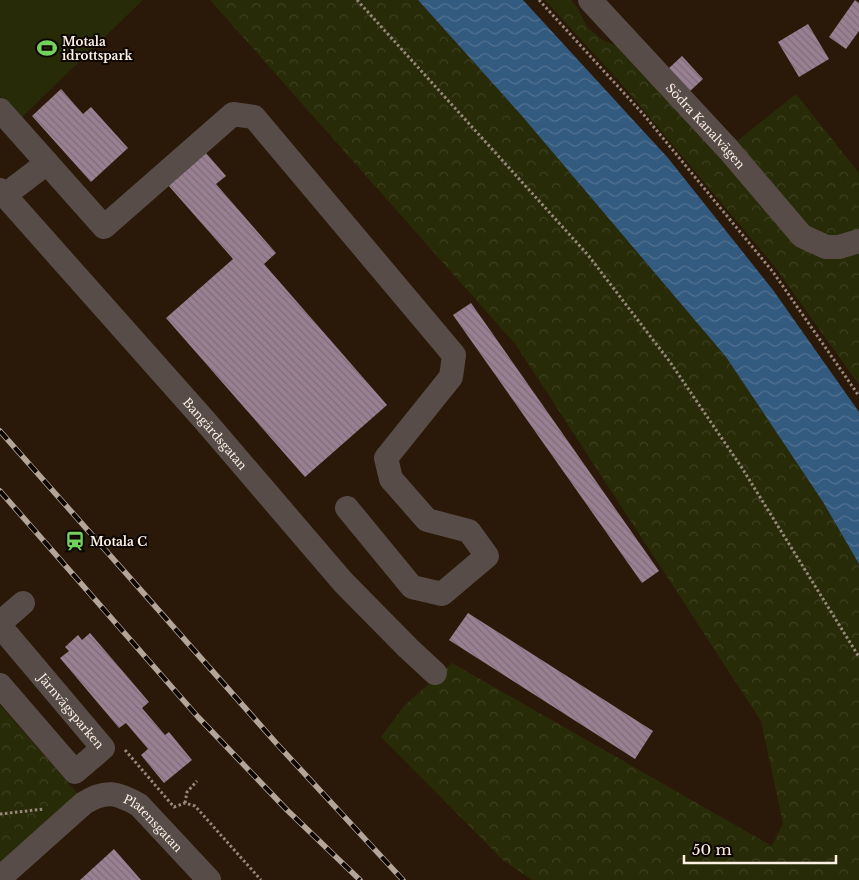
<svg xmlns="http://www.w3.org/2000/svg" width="859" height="880" viewBox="0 0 859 880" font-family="'Libre Baskerville',serif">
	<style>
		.grass { fill: #282b08 }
		.forest { fill: url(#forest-crowns) }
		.water { fill: url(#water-waves) }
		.building { fill: url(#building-back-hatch) }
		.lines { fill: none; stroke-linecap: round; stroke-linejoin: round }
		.path { stroke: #97887b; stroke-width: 3; stroke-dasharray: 2.5 2.5; stroke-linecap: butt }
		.minor { stroke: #574c47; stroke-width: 24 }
		.rail-casing { stroke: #b3a598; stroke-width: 5.5 }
		.rail { stroke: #0d0602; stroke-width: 4; stroke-dasharray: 11; stroke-linecap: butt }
		.labels { text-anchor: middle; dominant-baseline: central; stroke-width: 4; stroke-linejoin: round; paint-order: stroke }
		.poi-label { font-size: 12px; font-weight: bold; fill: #fcf0e5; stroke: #0d0602; text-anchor: start }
		.street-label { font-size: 12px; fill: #fcf0e5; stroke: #0d0602 }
	</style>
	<defs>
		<pattern id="forest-crowns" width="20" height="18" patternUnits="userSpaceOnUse" patternTransform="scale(1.25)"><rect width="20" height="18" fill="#282b08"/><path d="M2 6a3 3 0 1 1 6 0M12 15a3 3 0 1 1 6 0" fill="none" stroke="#3d4020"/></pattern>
		<pattern id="water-waves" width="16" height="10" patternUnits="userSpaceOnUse" patternTransform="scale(1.25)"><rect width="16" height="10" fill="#335a7f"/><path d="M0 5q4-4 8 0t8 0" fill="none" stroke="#517291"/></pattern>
		<pattern id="building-back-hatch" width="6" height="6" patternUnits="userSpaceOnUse" patternTransform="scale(1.25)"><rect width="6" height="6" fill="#998193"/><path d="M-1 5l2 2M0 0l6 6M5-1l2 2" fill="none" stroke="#7e6d78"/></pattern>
	</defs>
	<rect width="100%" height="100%" fill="#2a1909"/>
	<!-- grass -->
	<g class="grass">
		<path d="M0,0H143L20,119L0,96Z"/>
		<path d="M545,0H571L577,7L560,17Z"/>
	</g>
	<!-- forest -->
	<g class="forest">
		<path d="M210,0H418L522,116L726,357L823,502L859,564V880H532L503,860L381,737L404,706L452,663L772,846L783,823L761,721L516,345Z"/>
		<path d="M577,7L588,28L603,40L629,51L793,236L859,253V385L775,267L621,83L560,17Z"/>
		<path d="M796,94L859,173V233L848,238L809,235L731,146Z"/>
		<path d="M0,705L79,795L0,864Z"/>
	</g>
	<!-- water -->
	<path class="water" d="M418,0H523L668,158L773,290L859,412V564L823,502L726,357L522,116Z"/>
	<!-- building -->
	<g class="building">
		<path d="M855,0L859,3V31L846,49L829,37Z"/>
		<path d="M808,24L829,59L799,77L778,42Z"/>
		<path d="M682,56L703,79L689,92L668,69Z"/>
		<path d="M61,89L83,114L91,107L128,148L91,182L32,116Z"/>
		<path d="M206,153L226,176L216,184L276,253L264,264L387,405L305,477L166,318L233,259L168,185Z"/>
		<path d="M471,303L659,571L642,583L453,315Z"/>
		<path d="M468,613L653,731L635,759L449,640Z"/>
		<path d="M90,633L149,702L142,708L165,735L169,732L192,760L164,783L141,755L148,749L126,723L119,728L60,658L69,651L65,647L78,635L82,640Z"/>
		<path d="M114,849L141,880H80Z"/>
	</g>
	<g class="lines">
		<!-- path -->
		<g class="path">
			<path d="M357,0L588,255L670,362L742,468L859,657"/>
			<path d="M539,0L644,115L773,272L859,396"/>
			<path d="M125,750L174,807L185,803L195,806L261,880"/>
			<path d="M185,803L187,792L197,781"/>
			<path d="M0,814L44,809"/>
		</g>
		<!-- minor -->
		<g class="minor">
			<path id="s1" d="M590,0L728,149L802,236L826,247H839L859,241"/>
			<path d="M0,110L104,227L233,114L254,117L454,355L451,377L386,458L391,479L427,520L469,531L487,556L442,594L412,587L347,508"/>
			<path id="s2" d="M0,190L206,422L343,582L408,648L435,673"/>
			<path d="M5,195L47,163"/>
			<path d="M0,623L23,603"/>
			<path id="s3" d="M0,626L103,748L75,772L0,685"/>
			<path id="s4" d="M0,878L84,803C106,789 118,793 139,805L209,880"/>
		</g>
		<defs>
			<g id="rail">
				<path d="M0,431L277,744L403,880"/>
				<path d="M0,491L198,717L287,810L360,880"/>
			</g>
		</defs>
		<!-- rail casing -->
		<use href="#rail" class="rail-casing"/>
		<!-- rail -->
		<use href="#rail" class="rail"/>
	</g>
	<!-- icons -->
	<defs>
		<symbol id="stadium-bare" viewBox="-9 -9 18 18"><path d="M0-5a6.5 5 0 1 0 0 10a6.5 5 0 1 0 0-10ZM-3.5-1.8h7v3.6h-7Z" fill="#73d25d" stroke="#0d0602" stroke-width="2.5" paint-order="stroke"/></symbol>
		<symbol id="station-bare" viewBox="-9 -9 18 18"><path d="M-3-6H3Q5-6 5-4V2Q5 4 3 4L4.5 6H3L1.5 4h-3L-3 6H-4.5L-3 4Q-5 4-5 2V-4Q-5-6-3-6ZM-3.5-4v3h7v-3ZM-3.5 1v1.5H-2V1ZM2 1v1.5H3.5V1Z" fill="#73d25d" stroke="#0d0602" stroke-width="2.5" paint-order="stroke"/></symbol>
	</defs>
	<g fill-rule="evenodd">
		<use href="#stadium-bare" x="33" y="34" width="28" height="28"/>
		<use href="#station-bare" x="61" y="527" width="28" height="28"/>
	</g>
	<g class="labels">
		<!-- poi labels -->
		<g class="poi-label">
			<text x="62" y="41">Motala<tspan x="62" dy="14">idrottspark</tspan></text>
			<text x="90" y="541">Motala C</text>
		</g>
		<!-- street labels -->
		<g class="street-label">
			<text stroke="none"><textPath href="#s1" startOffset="171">Södra Kanalvägen</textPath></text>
			<text stroke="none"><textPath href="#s2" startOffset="325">Bangårdsgatan</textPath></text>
			<text stroke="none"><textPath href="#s3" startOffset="111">Järnvägsparken</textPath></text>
			<text stroke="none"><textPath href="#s4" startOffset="194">Platensgatan</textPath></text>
		</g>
	</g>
	<!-- scale -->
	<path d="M684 855v8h152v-8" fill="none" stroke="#fcf0e5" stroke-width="2.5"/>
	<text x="692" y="855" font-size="15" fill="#fcf0e5" stroke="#0d0602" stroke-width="4" paint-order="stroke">50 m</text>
</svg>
